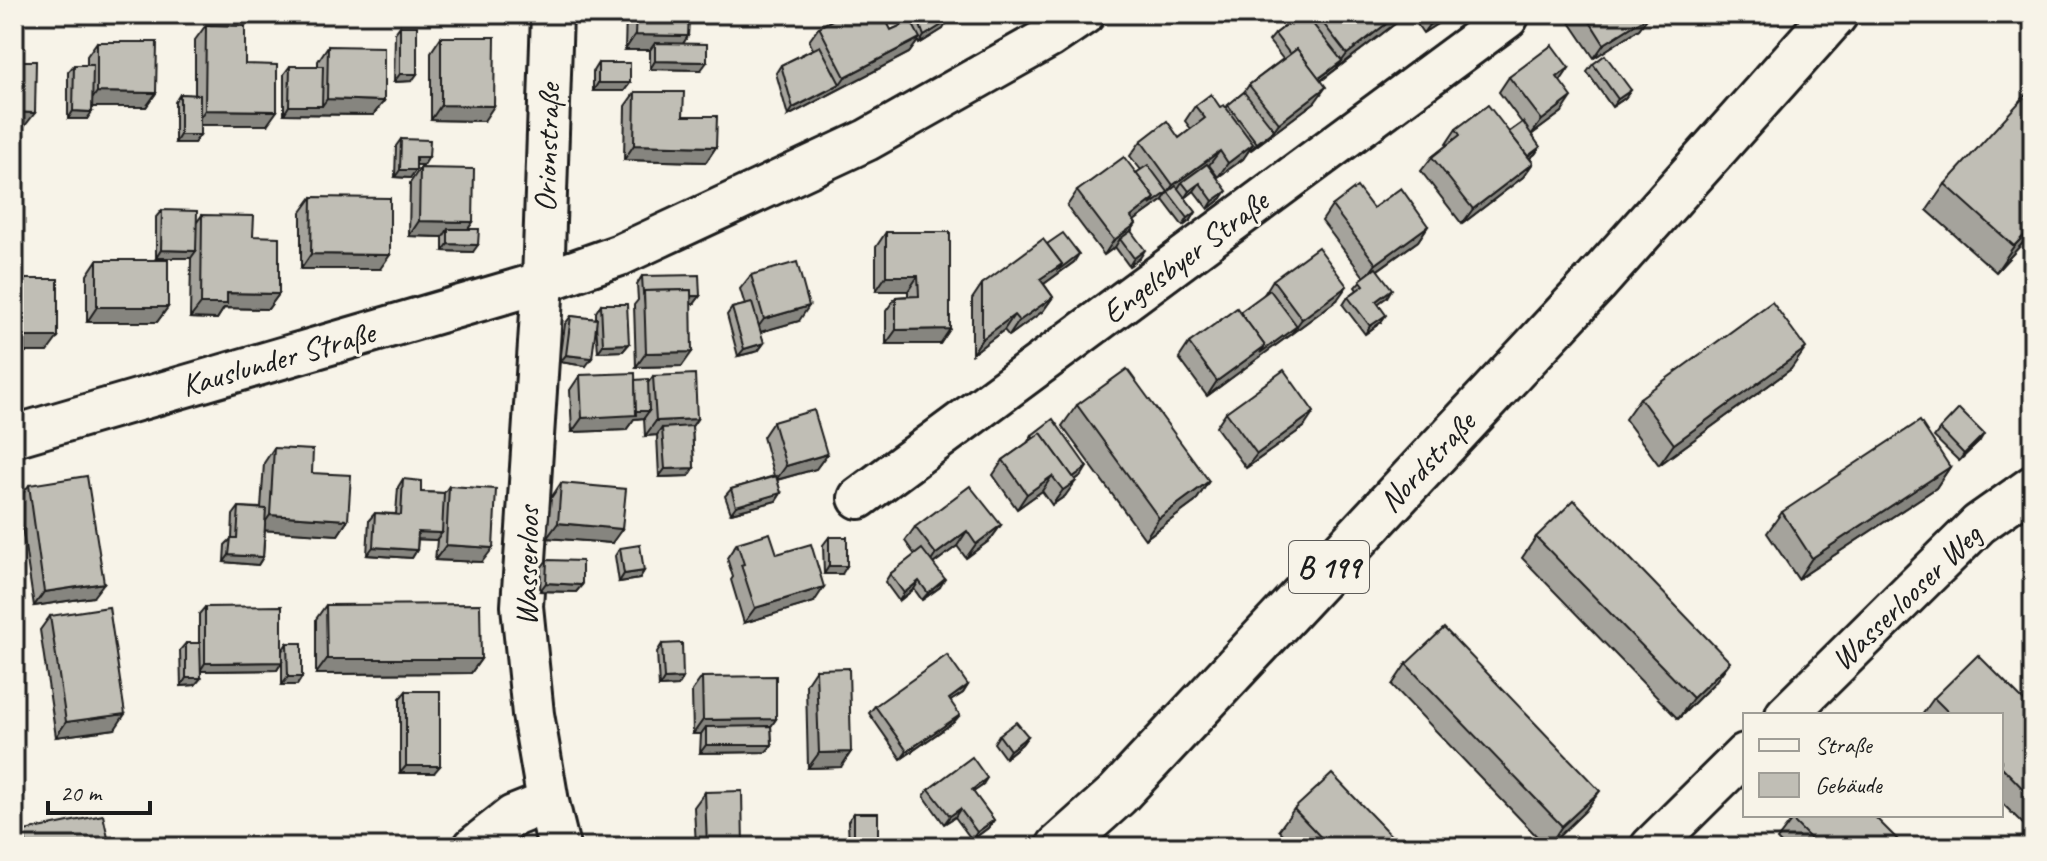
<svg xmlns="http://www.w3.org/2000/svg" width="2047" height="861" viewBox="0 0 2047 861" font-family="Caveat,sans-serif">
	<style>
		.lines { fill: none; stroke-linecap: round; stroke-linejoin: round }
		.minor-casing { stroke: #1c1c1c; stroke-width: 46 }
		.major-casing { stroke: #1c1c1c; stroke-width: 50 }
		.minor { stroke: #f7f3e8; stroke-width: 40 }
		.major { stroke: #f7f3e8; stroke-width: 44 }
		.wall { fill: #a5a39c; stroke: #1c1c1c; stroke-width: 2 }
		.shaded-wall { fill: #86857f; stroke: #1c1c1c; stroke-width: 2 }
		.building { fill: #c0beb5; stroke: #1c1c1c; stroke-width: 2 }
		.labels { text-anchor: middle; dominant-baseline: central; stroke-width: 6; stroke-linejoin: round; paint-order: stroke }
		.shield { fill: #f7f3e8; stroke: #5e5c59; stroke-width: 2 }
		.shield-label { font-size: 30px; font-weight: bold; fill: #1c1c1c }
		.street-label { font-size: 32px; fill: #1c1c1c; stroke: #f7f3e8 }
	</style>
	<rect width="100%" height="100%" fill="#f7f3e8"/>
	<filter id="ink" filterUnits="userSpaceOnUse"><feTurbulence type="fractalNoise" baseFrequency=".0125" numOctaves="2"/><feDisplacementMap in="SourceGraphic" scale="16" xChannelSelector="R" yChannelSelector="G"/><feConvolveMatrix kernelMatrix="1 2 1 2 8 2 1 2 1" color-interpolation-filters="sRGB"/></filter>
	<g filter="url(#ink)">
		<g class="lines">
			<defs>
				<g id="minor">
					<path d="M552,14L543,282L522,606L533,714L548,802L559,847"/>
					<path d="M14,436L543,282L620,255L867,140L1050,37L1084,14"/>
					<path d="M859,498L1507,18L1509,14"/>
					<path d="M1786,715L1979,524L2033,486"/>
					<path d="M474,847L513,816L548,802"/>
					<path d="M1651,847L1745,754"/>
				</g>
				<path id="major" d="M1059,847L1117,795L1595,283L1835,14"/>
			</defs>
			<!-- minor casing -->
			<use href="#minor" class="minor-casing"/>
			<!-- major casing -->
			<use href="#major" class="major-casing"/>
			<!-- minor -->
			<use href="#minor" class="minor"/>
			<!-- major -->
			<use href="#major" class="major"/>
		</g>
		<!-- wall -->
		<g class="wall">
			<path d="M626,14H689L688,36L683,43L701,70L650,69V50H625Z"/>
			<path d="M908,14H944L943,29L919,44L918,41L909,53L788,116L776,73L781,65L813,49L809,41L819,27L891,30L911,21Z"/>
			<path d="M1294,14H1403L1396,23L1321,81L1315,102L1251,150L1250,149L1243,159L1218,177L1209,165L1208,166L1222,198L1208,209L1194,191L1185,198L1196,212L1191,220L1183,226L1163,200L1134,221L1136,224L1131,231L1140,258L1129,266L1115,247L1104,255L1067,206L1077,191L1136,173L1141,170L1130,156L1141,141L1179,138L1191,129L1185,121L1195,106L1225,108L1244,92L1249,85L1283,59L1269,41L1275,34L1297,17Z"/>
			<path d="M1410,14H1445L1440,22L1423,33Z"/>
			<path d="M1574,14H1649L1639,29L1594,58L1569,21Z"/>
			<path d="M206,25L245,64L267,125H200V135L194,143H175V102L180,94L195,95V40Z"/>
			<path d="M400,26L412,81L394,82L395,33Z"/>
			<path d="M441,37L484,121L431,120V52Z"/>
			<path d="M97,42L156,93L146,107H92L87,119H68V72L74,65H87V56Z"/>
			<path d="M328,46L384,101L373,115L284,114V74L290,66H318V61Z"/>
			<path d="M598,63L630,83L624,91H593V71Z"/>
			<path d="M1593,64L1631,90L1625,98L1612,107L1587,72Z"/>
			<path d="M1569,68L1560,81L1562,112L1531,135L1540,147L1535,154L1530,158L1533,163L1523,177L1462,224L1421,171L1432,157L1447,145L1446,144L1456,129L1509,132L1522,123L1499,92L1509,77Z"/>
			<path d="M635,92L683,116L716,147L706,162L624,160L625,106Z"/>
			<path d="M401,139L424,165H416L410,178L395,177L396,146Z"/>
			<path d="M420,168L473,222L468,229L473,252L443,251V237L409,236L410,183Z"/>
			<path d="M1945,184L2033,232L1996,272L1927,210Z"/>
			<path d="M312,197L380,269H301V212Z"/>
			<path d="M1332,206L1373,208L1428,226L1418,241L1378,270L1387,297L1378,303L1381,322L1365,334L1343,305L1348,297L1357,290L1355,287L1364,277L1322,221Z"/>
			<path d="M162,210L197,222L202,215L253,236L279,294L268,309L224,308L217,319L190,318L191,258H156V217Z"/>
			<path d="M886,232H950V329L940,344H886V311L896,297L908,296V291H876V247Z"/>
			<path d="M1047,244L1074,262L1044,284L1053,297L1043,311L1009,336L1004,330L972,354V299L982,284Z"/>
			<path d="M97,260L168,307L157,322H87V275Z"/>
			<path d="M751,275L799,321L760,332L764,343L758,351L738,356L727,315L732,308L745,305L740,289Z"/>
			<path d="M642,276L700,296L694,304H691L682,366L636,367L634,305L638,300L637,284Z"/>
			<path d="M1273,280L1337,300L1207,396L1179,358L1189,343L1240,312L1263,296Z"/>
			<path d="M601,304L629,344L623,351L598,352L596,324L586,366L560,362L565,324L571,316L596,319V312Z"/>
			<path d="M1791,369L1659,465L1625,419L1640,398Z"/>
			<path d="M580,375L635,380L648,383L653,376L697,419L692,426L694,468L689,476L659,477L657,435L645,436L644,418L634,419L626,430L572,432L570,390Z"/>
			<path d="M1077,405L1209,481L1195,502L1145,539L1062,426Z"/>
			<path d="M1226,412L1304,427L1246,468L1216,427Z"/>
			<path d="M773,422L827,454L816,469L777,480L781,493L776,501L731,513L725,496L731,489L774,476L763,437Z"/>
			<path d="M1940,429L1979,442L1959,461L1934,437Z"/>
			<path d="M1032,435L1082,475L1075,480L1065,496L1052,505L1042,491L1017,509L993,475L1003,460L1027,443Z"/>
			<path d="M274,448L312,473L348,520L338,535L265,530L263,557L258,565L224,562L225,545L232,538L233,515L239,507L261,508L264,463Z"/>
			<path d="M1950,467L1936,488L1798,579L1767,533L1782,512Z"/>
			<path d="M403,479L421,492L444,493L449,486L482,562L435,560L437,540L418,539L417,550L412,558L367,555L369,520L375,513L396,514L398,487Z"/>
			<path d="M561,483L612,543L547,538L551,498Z"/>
			<path d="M29,485L93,597L34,606L18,500Z"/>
			<path d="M1001,525L990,540L966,558L957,546L933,564L940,587L922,600L914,589L899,601L885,582L890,574L915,555L905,541L915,527Z"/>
			<path d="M829,537L842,574H824L823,545Z"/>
			<path d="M1536,537L1715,682L1678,719L1522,558Z"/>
			<path d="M737,543L777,554L814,602L744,623L731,580L733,577L727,558Z"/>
			<path d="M620,548L644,571L639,579L619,582L615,556Z"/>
			<path d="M547,560L582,585L576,592L540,591L541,568Z"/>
			<path d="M326,605L481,659L471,673L316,674V619Z"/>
			<path d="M205,607L282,662L277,670L201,671V678L195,685L181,686L180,650L186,643H199V614Z"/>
			<path d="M50,616L115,729L56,737L40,630Z"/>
			<path d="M287,643L302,677L297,685H282V651Z"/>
			<path d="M662,644L683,678L678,686L659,687L657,652Z"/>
			<path d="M1406,664L1585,811L1547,847L1392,685Z"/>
			<path d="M816,669L841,767L808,768L806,684Z"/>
			<path d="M702,677L776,719L771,726L772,745L766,752L700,753L701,734H693L692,691Z"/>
			<path d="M968,685L963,693L950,701L954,722L901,759L869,713L875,706Z"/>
			<path d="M406,691L434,773H400V698Z"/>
			<path d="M1934,698L2033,710V834L2001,802V715H1922Z"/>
			<path d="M999,735L1028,736L1022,744L1005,758L994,743Z"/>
			<path d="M982,786L973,792L994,820L988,828L972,840L955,817L944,824L924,796L929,789Z"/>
			<path d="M705,792L743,847H696L694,807Z"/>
			<path d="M1294,809L1402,847H1295L1279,830Z"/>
			<path d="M854,813L878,847H849L848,821Z"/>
			<path d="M1792,820L1905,847H1784L1777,840Z"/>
			<path d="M24,831L110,847H20L19,839Z"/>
		</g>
		<!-- shaded-wall -->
		<g class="shaded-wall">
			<path d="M1399,14H1403L1396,23L1336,69L1347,54Z"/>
			<path d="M1445,14L1440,22L1423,33L1429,25Z"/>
			<path d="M1650,15L1639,29L1594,58L1604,44Z"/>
			<path d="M948,21L943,29L919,44L924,36Z"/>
			<path d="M635,35L688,36L678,51L655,43L650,50H625Z"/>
			<path d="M920,38L909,53L788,116L793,108L840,84L845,77Z"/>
			<path d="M655,61L707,62L701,70L650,69Z"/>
			<path d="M1342,61L1336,69L1307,91L1313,83Z"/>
			<path d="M1569,68L1559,83L1557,77Z"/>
			<path d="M400,74H417L412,81L394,82Z"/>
			<path d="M598,83H630L624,91H593Z"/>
			<path d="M1326,87L1315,102L1251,150L1257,143L1274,130L1279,123Z"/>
			<path d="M1631,90L1625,98L1612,107L1618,99Z"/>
			<path d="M97,92L156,93L146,107H87Z"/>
			<path d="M1572,97L1562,112L1531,135L1542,120Z"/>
			<path d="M327,99L384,101L373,115L284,114L289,106H322Z"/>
			<path d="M441,105L494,106L484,121L431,120Z"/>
			<path d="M205,110L277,111L267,125H195Z"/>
			<path d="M73,111L92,112L87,119H68Z"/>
			<path d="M14,112L35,113L24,127H14Z"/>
			<path d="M180,135H200L194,143H175Z"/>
			<path d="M1253,144L1243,159L1218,177L1228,163Z"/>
			<path d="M634,145L716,147L706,162L624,160Z"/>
			<path d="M1540,147L1535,154L1521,165L1526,157Z"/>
			<path d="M1220,151L1209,165L1184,184L1182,182L1177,190L1168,192L1173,185Z"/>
			<path d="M416,157H429L424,165H411Z"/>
			<path d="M1533,163L1523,177L1462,224L1473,209Z"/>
			<path d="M400,170H416L410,178L395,177Z"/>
			<path d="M1200,183L1194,191L1184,199L1189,191Z"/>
			<path d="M1227,191L1222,198L1208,209L1213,201Z"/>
			<path d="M1168,192L1163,200L1120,231L1131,217L1155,198Z"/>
			<path d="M1196,212L1191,220L1183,226L1188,218Z"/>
			<path d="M419,221L473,222L462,237L448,229L443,237L409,236Z"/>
			<path d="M1136,224L1126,239H1120L1115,247L1104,255L1114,240Z"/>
			<path d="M1428,226L1418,241L1365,279L1376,264Z"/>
			<path d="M2033,226V232L1996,272L2014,246Z"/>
			<path d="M448,244L478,245L473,252L443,251Z"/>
			<path d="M161,250L196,251L191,258H156Z"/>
			<path d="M1145,250L1140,258L1129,266L1134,258Z"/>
			<path d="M311,254L390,255L380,269H301Z"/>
			<path d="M1079,254L1074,262L1030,294L1040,279L1062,264Z"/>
			<path d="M886,276H918L908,291H876Z"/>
			<path d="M1347,286L1337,300L1291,334L1302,319Z"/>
			<path d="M1392,289L1387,297L1371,309L1376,301Z"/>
			<path d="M227,293L279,294L268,309L224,308L217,319L190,318L201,304Z"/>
			<path d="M700,296L694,304L645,305L644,298Z"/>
			<path d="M1053,297L1043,311L1009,336L1019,321Z"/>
			<path d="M809,306L799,321L753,334L764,319Z"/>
			<path d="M97,307H168L157,322H87Z"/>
			<path d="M1014,315L1004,330L972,354L982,339Z"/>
			<path d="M1386,315L1381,322L1365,334L1370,326Z"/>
			<path d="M1297,326L1291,334L1207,396L1217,381L1265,346Z"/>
			<path d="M950,329L940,344H886L896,330Z"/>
			<path d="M14,337H58L47,352H14Z"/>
			<path d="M764,343L758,351L738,356L744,349Z"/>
			<path d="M629,344L623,351L598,352L603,345Z"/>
			<path d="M1806,348L1791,369L1659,465L1674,444Z"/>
			<path d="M692,352L682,366L636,367L646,353Z"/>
			<path d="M566,355L592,358L586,366L560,362Z"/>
			<path d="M631,411H649L644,418L634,419L626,430L572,432L582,418Z"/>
			<path d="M1314,412L1304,427L1246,468L1257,454Z"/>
			<path d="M697,419L687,434L662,428L657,435L645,436L656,421Z"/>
			<path d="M1984,434L1979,442L1959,461L1964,454Z"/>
			<path d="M827,454L816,469L776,480L786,466Z"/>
			<path d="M1087,467L1082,475L1068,485L1073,477Z"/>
			<path d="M1950,467L1936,488L1798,579L1812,558Z"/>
			<path d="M694,468L689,476L659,477L665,469Z"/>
			<path d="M1052,476L1042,491L1017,509L1027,494Z"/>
			<path d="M1076,481L1065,496L1052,505L1063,490Z"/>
			<path d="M1209,481L1195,502L1145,539L1159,518Z"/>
			<path d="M781,493L776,501L731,513L736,506Z"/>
			<path d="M270,515L348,520L338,535L260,530Z"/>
			<path d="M558,523L622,529L612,543L547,538Z"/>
			<path d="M1001,525L990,540L966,558L976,544Z"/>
			<path d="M967,531L957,546L926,569L936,554Z"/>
			<path d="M418,532L442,533L436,540L413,539Z"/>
			<path d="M446,545L493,548L482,562L435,560Z"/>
			<path d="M373,547L417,550L412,558L367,555Z"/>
			<path d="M229,555L263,557L258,565L224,562Z"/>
			<path d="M829,566H847L842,574H824Z"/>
			<path d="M644,571L639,579L619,582L624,574Z"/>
			<path d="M945,579L940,587L922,600L928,593Z"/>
			<path d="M919,581L914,589L899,601L904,593Z"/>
			<path d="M104,583L93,597L34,606L44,592Z"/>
			<path d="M546,583L582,585L576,592L540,591Z"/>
			<path d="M824,587L814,602L744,623L755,608Z"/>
			<path d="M327,659H481L471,673L316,674Z"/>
			<path d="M282,662L277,670L200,671L205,663Z"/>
			<path d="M1730,662L1715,682L1678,719L1693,698Z"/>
			<path d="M288,677H302L297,685H282Z"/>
			<path d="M186,678H201L195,685L181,686Z"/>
			<path d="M683,678L678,686L659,687L664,679Z"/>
			<path d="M968,685L963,693L943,706L949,699Z"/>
			<path d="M125,714L115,729L56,737L66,722Z"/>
			<path d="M960,715L954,722L901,759L907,751Z"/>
			<path d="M776,719L766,734L706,727L701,734H693L703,720Z"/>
			<path d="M1028,736L1022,744L1005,758L1010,750Z"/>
			<path d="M706,745H772L766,752L700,753Z"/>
			<path d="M851,752L841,767L808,768L819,753Z"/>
			<path d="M406,766H440L434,773H400Z"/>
			<path d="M987,778L982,786L966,797L972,790Z"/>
			<path d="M1600,791L1585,811L1548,847L1562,826Z"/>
			<path d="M960,809L955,817L944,824L950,816Z"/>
			<path d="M994,820L988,828L972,840L977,832Z"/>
		</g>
		<!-- building -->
		<g class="building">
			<path d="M636,14H689L688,36L635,35Z"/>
			<path d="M843,14H883L891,30L911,21L920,38L845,77L819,27Z"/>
			<path d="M916,14H944L948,21L924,36Z"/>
			<path d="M1301,14H1305L1342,61L1319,78L1297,49L1290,54L1275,34Z"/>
			<path d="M1316,14H1399L1347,54Z"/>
			<path d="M1421,14H1445L1429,25Z"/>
			<path d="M1585,14H1649L1650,15L1604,44Z"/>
			<path d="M206,25L245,26V64L277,65V111L205,110Z"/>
			<rect x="400" y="26" width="17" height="48"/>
			<path d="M441,37H495L494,106L441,105Z"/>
			<path d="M97,42H157L156,93L97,92Z"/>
			<path d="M655,43L707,44V62L655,61Z"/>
			<path d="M1552,45L1569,68L1557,77L1572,97L1542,120L1509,77Z"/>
			<path d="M328,46L384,47V101L327,99Z"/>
			<path d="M820,46L840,84L793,108L781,65Z"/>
			<path d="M1297,49L1326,87L1279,123L1249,85Z"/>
			<path d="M1605,55L1631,90L1618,99L1593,64Z"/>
			<path d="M14,61H36L35,113L14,112Z"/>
			<rect x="598" y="63" width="32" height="20"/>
			<path d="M74,65H93L92,112L73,111Z"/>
			<path d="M290,66H323L322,106H289Z"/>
			<path d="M2033,87V163L2032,164L2033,165V226L2014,246L1945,184Z"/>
			<path d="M635,92H684L683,116H717L716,147L634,145Z"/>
			<path d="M1244,92L1274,130L1257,143L1228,105Z"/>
			<path d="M180,94L200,95V135H180Z"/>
			<path d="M1211,94L1220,107L1224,105L1253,144L1228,163L1220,151L1173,185L1141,141L1167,121L1179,138L1205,118L1195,106Z"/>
			<path d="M1488,105L1533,163L1473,209L1432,157L1460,135L1456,129Z"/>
			<path d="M1523,122L1540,147L1528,156L1509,132Z"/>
			<path d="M401,139L430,140L429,157H416V170H400Z"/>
			<path d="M1124,157L1155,198L1131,217L1136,224L1114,240L1077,191Z"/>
			<path d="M1207,164L1227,191L1213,201L1200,183L1189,191L1182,182Z"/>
			<path d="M1148,165L1168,192L1150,205L1155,198L1136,173Z"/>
			<path d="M420,168L474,169L473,222L419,221Z"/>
			<path d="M1176,186L1196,212L1188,218L1168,192Z"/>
			<path d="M1357,187L1373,208L1401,188L1428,226L1376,264L1332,206Z"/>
			<path d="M312,197L390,198V255L311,254Z"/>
			<path d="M162,210L197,211L196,251L161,250Z"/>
			<path d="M202,215L254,216L253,236L279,237V294L227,293V304H201Z"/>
			<path d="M448,229H479L478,245L448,244Z"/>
			<path d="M1131,231L1145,250L1134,258L1120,239Z"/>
			<path d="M886,232H950V329L896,330V297L919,296L918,276H886Z"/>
			<path d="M1063,233L1079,254L1057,271L1062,264L1047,244Z"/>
			<path d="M1043,239L1062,264L1040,279L1053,297L1019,321L1014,315L982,339V284Z"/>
			<path d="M1318,247L1347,286L1302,319L1273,280Z"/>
			<rect x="97" y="260" width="71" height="47"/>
			<path d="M797,262L809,306L764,319L751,275Z"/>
			<path d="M1376,268L1392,289L1376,301L1386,315L1370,326L1348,297L1364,285L1360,280Z"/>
			<path d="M699,275L700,296H691V290L644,291L643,293L642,276Z"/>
			<rect x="14" y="279" width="44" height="58"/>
			<path d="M691,290L692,352L646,353L644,291Z"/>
			<path d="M1270,290L1297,326L1260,353L1265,346L1240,312Z"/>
			<path d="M1772,302L1806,348L1674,444L1640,398Z"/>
			<path d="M752,303L764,343L744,349L732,308Z"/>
			<path d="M601,304H627L629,344L603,345Z"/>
			<path d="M1237,308L1265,346L1217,381L1189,343Z"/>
			<path d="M571,316L597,319L592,358L566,355Z"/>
			<path d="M1127,369L1209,481L1159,518L1077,405Z"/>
			<path d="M1284,370L1314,412L1257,454L1226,412Z"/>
			<path d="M635,373L636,415L582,418L580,375Z"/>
			<path d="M695,374L697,419L656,421L653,376Z"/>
			<path d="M648,379L649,411H636L635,380Z"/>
			<path d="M1959,409L1984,434L1964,454L1940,429Z"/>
			<path d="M814,410L827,454L786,466L773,422Z"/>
			<path d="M1053,419L1087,467L1073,477L1041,433L1034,438L1032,435Z"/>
			<path d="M1920,421L1950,467L1812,558L1782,512Z"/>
			<path d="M692,426L694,468L665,469L662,428Z"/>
			<path d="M1041,433L1076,481L1063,490L1052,476L1027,494L1003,460Z"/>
			<path d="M274,448L313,450L312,473L351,475L348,520L270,515Z"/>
			<path d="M87,476L104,583L44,592L29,485Z"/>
			<path d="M776,476L781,493L736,506L731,489Z"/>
			<path d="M403,479L421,481V492L444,493L442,533L418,532L417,550L373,547L375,513L401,515Z"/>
			<path d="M561,483L626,489L622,529L558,523Z"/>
			<path d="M449,486L496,489L493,548L446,545Z"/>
			<path d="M970,486L1001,525L976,544L967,531L936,554L915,527Z"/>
			<path d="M1574,500L1730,662L1693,698L1536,537Z"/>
			<path d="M239,507L266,509L263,557L229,555L231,538H237Z"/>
			<path d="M770,533L777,554L811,544L824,587L755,608L741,565L744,564L737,543Z"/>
			<rect x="829" y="537" width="18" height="29"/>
			<path d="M640,545L644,571L624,574L620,548Z"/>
			<path d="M922,549L945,579L928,593L919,581L904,593L890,574Z"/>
			<path d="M547,560L582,561V585L546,583Z"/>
			<path d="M480,604L481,659H327L326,605Z"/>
			<path d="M282,606V662L205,663V607Z"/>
			<path d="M109,607L125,714L66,722L50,616Z"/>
			<path d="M1444,628L1600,791L1562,826L1406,664Z"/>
			<path d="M186,643H200L201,678H186Z"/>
			<path d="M287,643H302V677H288Z"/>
			<path d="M682,643L683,678L664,679L662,644Z"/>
			<path d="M947,655L968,685L949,699L960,715L907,751L875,706Z"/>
			<path d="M1978,655L2033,710V799L2001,766V715H1951L1934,698Z"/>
			<path d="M849,668L851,752L819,753L816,669Z"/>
			<path d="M776,676V719L703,720L702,677Z"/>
			<rect x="406" y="691" width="34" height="75"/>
			<path d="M1016,722L1028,736L1010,750L999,735Z"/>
			<path d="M771,726L772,745H706V727Z"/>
			<path d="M972,757L987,778L972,790L994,820L977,832L960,809L950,816L929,789Z"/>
			<path d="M1332,774L1402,847H1330L1294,809Z"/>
			<path d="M742,791L743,847H707L705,792Z"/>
			<rect x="854" y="813" width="24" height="34"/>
			<path d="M103,815L110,847H27L24,831Z"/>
			<path d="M1796,815H1873L1905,847H1819L1792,820Z"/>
		</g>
	</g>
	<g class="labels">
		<!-- shield labels -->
		<rect class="shield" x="1289" y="541" width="80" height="52" rx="6"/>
		<g class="shield-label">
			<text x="1329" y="567">B 199</text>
		</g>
		<!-- street labels -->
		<g class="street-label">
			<text transform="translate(547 148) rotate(-88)">Orionstraße</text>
			<text transform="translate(1185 257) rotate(-37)">Engelsbyer Straße</text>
			<text transform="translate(278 359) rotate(-16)">Kauslunder Straße</text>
			<text transform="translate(1427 462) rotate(-47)">Nordstraße</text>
			<text transform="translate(527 566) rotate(-89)">Wasserloos</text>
			<text transform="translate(1906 597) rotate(-44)">Wasserlooser Weg</text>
		</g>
	</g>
	<!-- margin -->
	<rect width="2047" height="861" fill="none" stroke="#f7f3e8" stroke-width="48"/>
	<rect x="24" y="24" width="1999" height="813" fill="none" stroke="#1c1c1c" stroke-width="3" filter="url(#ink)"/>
	<!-- legend -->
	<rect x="1743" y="713" width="260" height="104" fill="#f7f3e8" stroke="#9f9d96" stroke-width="2"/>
	<rect x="1759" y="739" width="40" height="12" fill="#f7f3e8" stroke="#9f9d96" stroke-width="2"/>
	<text x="1815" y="753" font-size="24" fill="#1c1c1c">Straße</text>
	<rect x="1759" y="773" width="40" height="24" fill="#c0beb5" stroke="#9f9d96" stroke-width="2"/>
	<text x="1815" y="793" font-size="24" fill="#1c1c1c">Gebäude</text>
	<!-- scale -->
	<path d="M48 801v12h102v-12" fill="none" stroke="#1c1c1c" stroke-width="4"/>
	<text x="60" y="801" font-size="24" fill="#1c1c1c" stroke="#f7f3e8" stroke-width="6" paint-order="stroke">20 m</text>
</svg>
